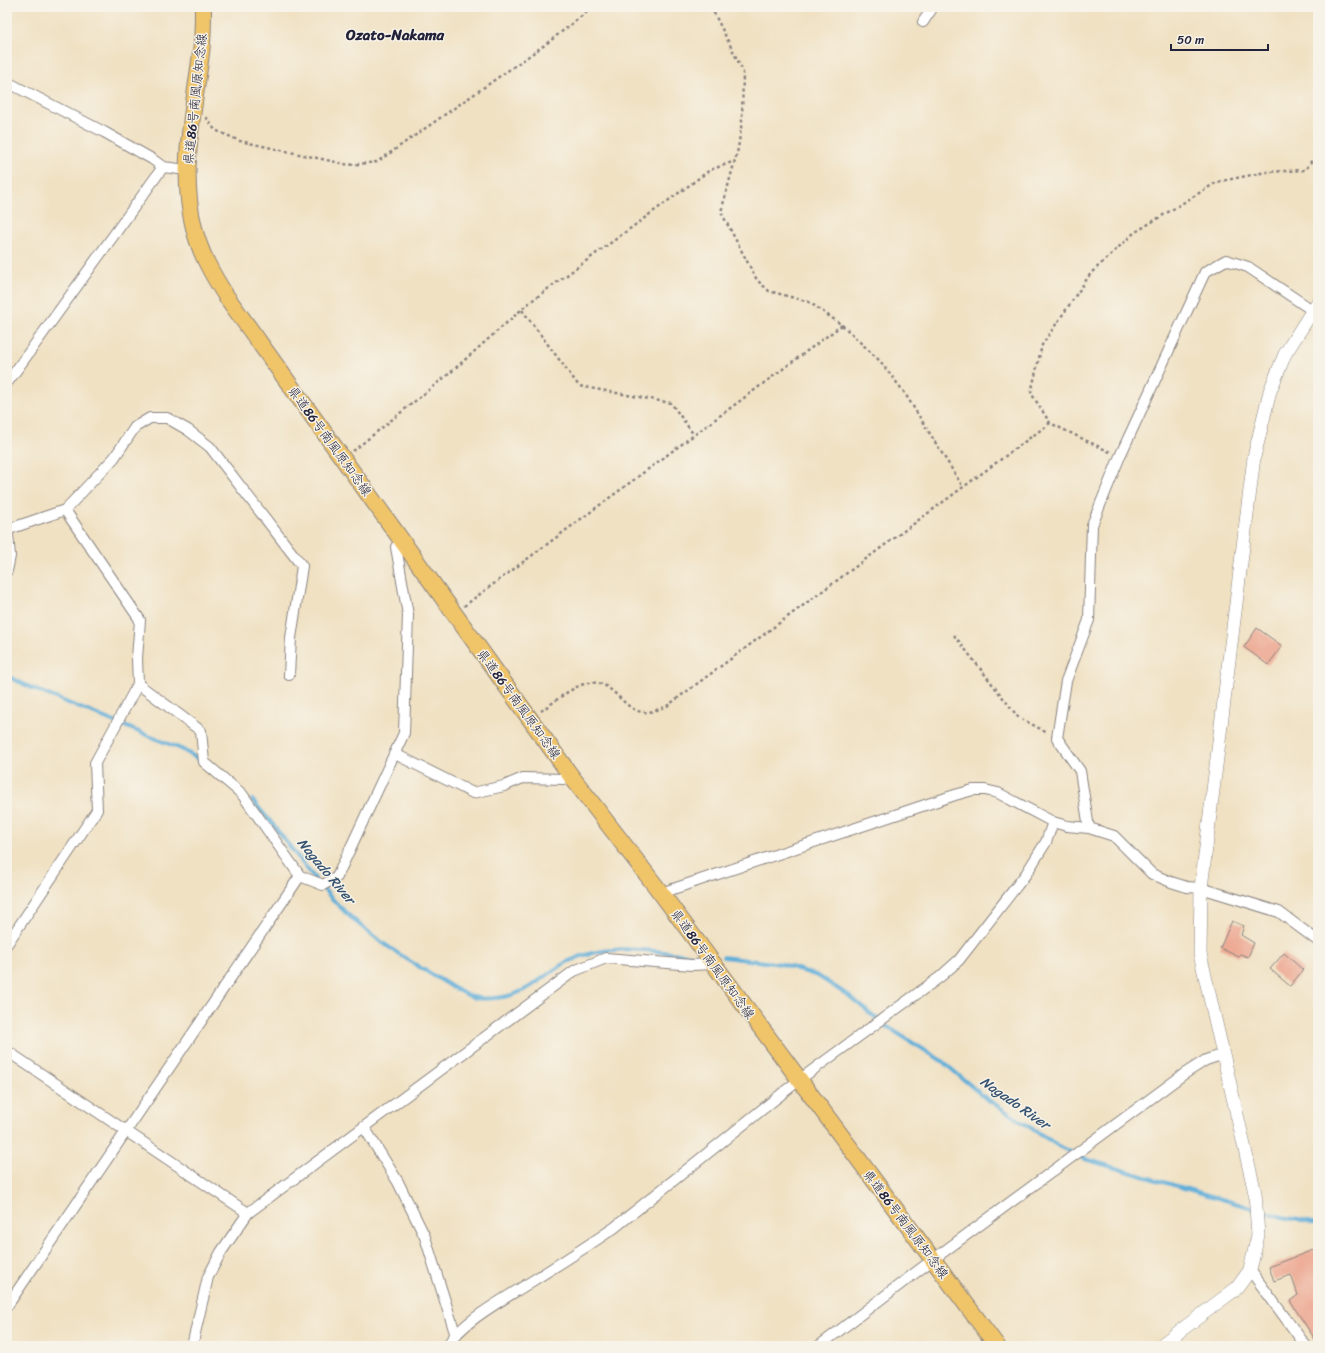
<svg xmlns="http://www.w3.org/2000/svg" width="1325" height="1353" viewBox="0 0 1325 1353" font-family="Sriracha,'Klee One',sans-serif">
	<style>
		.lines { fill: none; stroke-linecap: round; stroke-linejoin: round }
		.stream { stroke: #5faed9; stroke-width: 4 }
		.building { fill: #edaa94 }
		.minor-casing { stroke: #89827f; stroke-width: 12 }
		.tertiary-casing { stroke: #89827f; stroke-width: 14 }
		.primary-casing { stroke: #89827f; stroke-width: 18 }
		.path { stroke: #89827f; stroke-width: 2.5; stroke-dasharray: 3 3; stroke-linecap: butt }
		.minor { stroke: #fff; stroke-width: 10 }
		.tertiary { stroke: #fff; stroke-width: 13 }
		.primary { stroke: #f0c469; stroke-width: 16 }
		.labels { text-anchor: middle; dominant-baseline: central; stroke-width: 3; stroke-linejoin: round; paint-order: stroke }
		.street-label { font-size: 13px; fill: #22223b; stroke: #f7f3e8 }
		.water-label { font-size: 14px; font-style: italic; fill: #375372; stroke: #f7f3e8 }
		.quarter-label { font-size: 15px; font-weight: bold; fill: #22223b; stroke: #f7f3e8 }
	</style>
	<rect width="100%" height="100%" fill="#f7f3e8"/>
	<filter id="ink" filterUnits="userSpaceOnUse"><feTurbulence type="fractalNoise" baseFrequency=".025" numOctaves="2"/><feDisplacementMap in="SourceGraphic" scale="8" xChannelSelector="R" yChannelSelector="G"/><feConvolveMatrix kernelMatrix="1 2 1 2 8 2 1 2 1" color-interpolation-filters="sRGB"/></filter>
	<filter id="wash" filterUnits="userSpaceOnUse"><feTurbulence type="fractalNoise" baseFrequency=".012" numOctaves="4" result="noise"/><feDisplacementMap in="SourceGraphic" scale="16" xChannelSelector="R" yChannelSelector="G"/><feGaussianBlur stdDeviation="0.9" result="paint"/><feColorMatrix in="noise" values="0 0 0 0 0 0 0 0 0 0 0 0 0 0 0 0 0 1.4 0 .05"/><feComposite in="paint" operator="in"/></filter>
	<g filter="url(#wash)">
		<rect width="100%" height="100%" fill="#f0e1c3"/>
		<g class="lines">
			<!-- stream -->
			<g class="stream">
				<path d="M7,676L36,690L181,749L202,761"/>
				<path d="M252,800L270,821L315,879"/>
				<path d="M321,886C352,925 398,955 441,980C451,986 462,994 473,997C482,1000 495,998 503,997C532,992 545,973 569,961C609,942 649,951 691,955"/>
				<path d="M723,957L782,964L818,976L849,996L886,1026L942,1061L984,1097L1060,1147L1085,1159L1283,1217L1318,1224"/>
			</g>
		</g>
		<g id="blocks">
			<!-- building -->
			<g class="building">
				<path d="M1257,628L1282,646L1268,665L1244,647Z"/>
				<path d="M1232,921L1244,926L1241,935L1254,943L1248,957L1240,954L1239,957L1220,948Z"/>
				<path d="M1284,953L1303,970L1290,986L1270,969Z"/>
				<path d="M1318,1248V1344L1290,1301L1298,1295L1291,1275L1274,1281L1269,1267Z"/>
			</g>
		</g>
	</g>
	<g filter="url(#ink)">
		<use href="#blocks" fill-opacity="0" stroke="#89827f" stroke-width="1"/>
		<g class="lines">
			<defs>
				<g id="minor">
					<path d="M923,22L933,7"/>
					<path d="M7,82L104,132L152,159L163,167L187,170"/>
					<path d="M7,383L163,167"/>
					<path d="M65,510L114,458L135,427L150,418H167L188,430L210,447L302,566L291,638L289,675"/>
					<path d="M7,523L10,556L7,571"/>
					<path d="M138,684L201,731L204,762L242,794L300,876L323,885L337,877L404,733L408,615L396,547L401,539"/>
					<path d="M395,754L473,793L504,786L523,778L564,779L571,776"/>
					<path d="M1089,828L1080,771L1057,738L1066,681L1089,620L1092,525L1120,456L1205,272L1226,260L1248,267L1312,310"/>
					<path d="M661,893L955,795L973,790H985L998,793L1053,822L1067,826L1089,828L1114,836L1152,874L1171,882L1187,887L1201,888L1279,912L1318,941"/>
					<path d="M7,944L97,810L95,763L138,684L137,658L140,620L65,510L9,529"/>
					<path d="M7,1051L248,1213"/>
					<path d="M364,1127L398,1182L425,1237L456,1336"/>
					<path d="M1250,1270L1306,1346"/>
					<path d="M7,1306L300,876"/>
					<path d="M192,1346L208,1277L221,1252L248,1213L574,971L606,958L692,965L713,964"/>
					<path d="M447,1346C464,1320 503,1300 529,1283C558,1265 586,1247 614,1228L799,1080L940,977L959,960L1026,874L1046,842L1053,822"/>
					<path d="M819,1346L919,1270L1184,1074L1206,1060L1224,1054"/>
				</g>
				<path id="tertiary" d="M1160,1346L1237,1288L1250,1270L1258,1235L1255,1193L1200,954L1201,888L1254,457L1270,391L1285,354L1318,302"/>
				<path id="primary" d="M203,7C203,22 203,38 201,53C194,111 179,169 194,228C200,253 212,274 226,296L571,776L661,893L997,1346"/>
			</defs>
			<!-- minor casing -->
			<use href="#minor" class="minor-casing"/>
			<!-- tertiary casing -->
			<use href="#tertiary" class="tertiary-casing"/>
			<!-- primary casing -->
			<use href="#primary" class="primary-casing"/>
			<!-- path -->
			<g class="path">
				<path d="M711,7L743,71L742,121L738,149L721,212L757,280L769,291L809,302L842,325L880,361L904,392L963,487"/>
				<path d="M206,117L215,130L240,141L349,165L377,162L546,44L593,7"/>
				<path d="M522,310L579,386L671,403L694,435"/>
				<path d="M353,451L450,373L530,302L710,170L735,161"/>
				<path d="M1110,452L1050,423L1031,393L1042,345L1091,273L1134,233L1217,182L1266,172L1305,170L1318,152"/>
				<path d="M464,606L842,325"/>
				<path d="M954,635L1018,717L1048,733"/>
				<path d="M541,711C555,702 572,686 588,683C612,678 622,710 643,712C651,713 660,709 667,706L1050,423"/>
			</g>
			<!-- minor -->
			<use href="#minor" class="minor"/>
			<!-- tertiary -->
			<use href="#tertiary" class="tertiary"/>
			<!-- primary -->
			<use href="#primary" class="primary"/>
		</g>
	</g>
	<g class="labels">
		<!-- street labels -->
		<g class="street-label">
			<text transform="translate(195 99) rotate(-84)">県道86号南風原知念線</text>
			<text transform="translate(330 441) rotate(54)">県道86号南風原知念線</text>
			<text transform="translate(519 704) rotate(54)">県道86号南風原知念線</text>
			<text transform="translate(713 964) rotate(54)">県道86号南風原知念線</text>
			<text transform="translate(906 1224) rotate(53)">県道86号南風原知念線</text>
		</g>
		<!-- water labels -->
		<g class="water-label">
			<text transform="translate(326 871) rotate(50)">Nagado River</text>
			<text transform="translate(1015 1103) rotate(35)">Nagado River</text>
		</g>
		<!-- quarter labels -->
		<g class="quarter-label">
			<text x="395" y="35">Ozato-Nakama</text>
		</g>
	</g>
	<!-- margin -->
	<rect width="1325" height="1353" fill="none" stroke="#f7f3e8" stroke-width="24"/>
	<!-- scale -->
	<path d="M1171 44v6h97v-6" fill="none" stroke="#22223b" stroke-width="2"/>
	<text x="1177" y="44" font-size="12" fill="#22223b" stroke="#f7f3e8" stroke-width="3" paint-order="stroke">50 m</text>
</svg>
